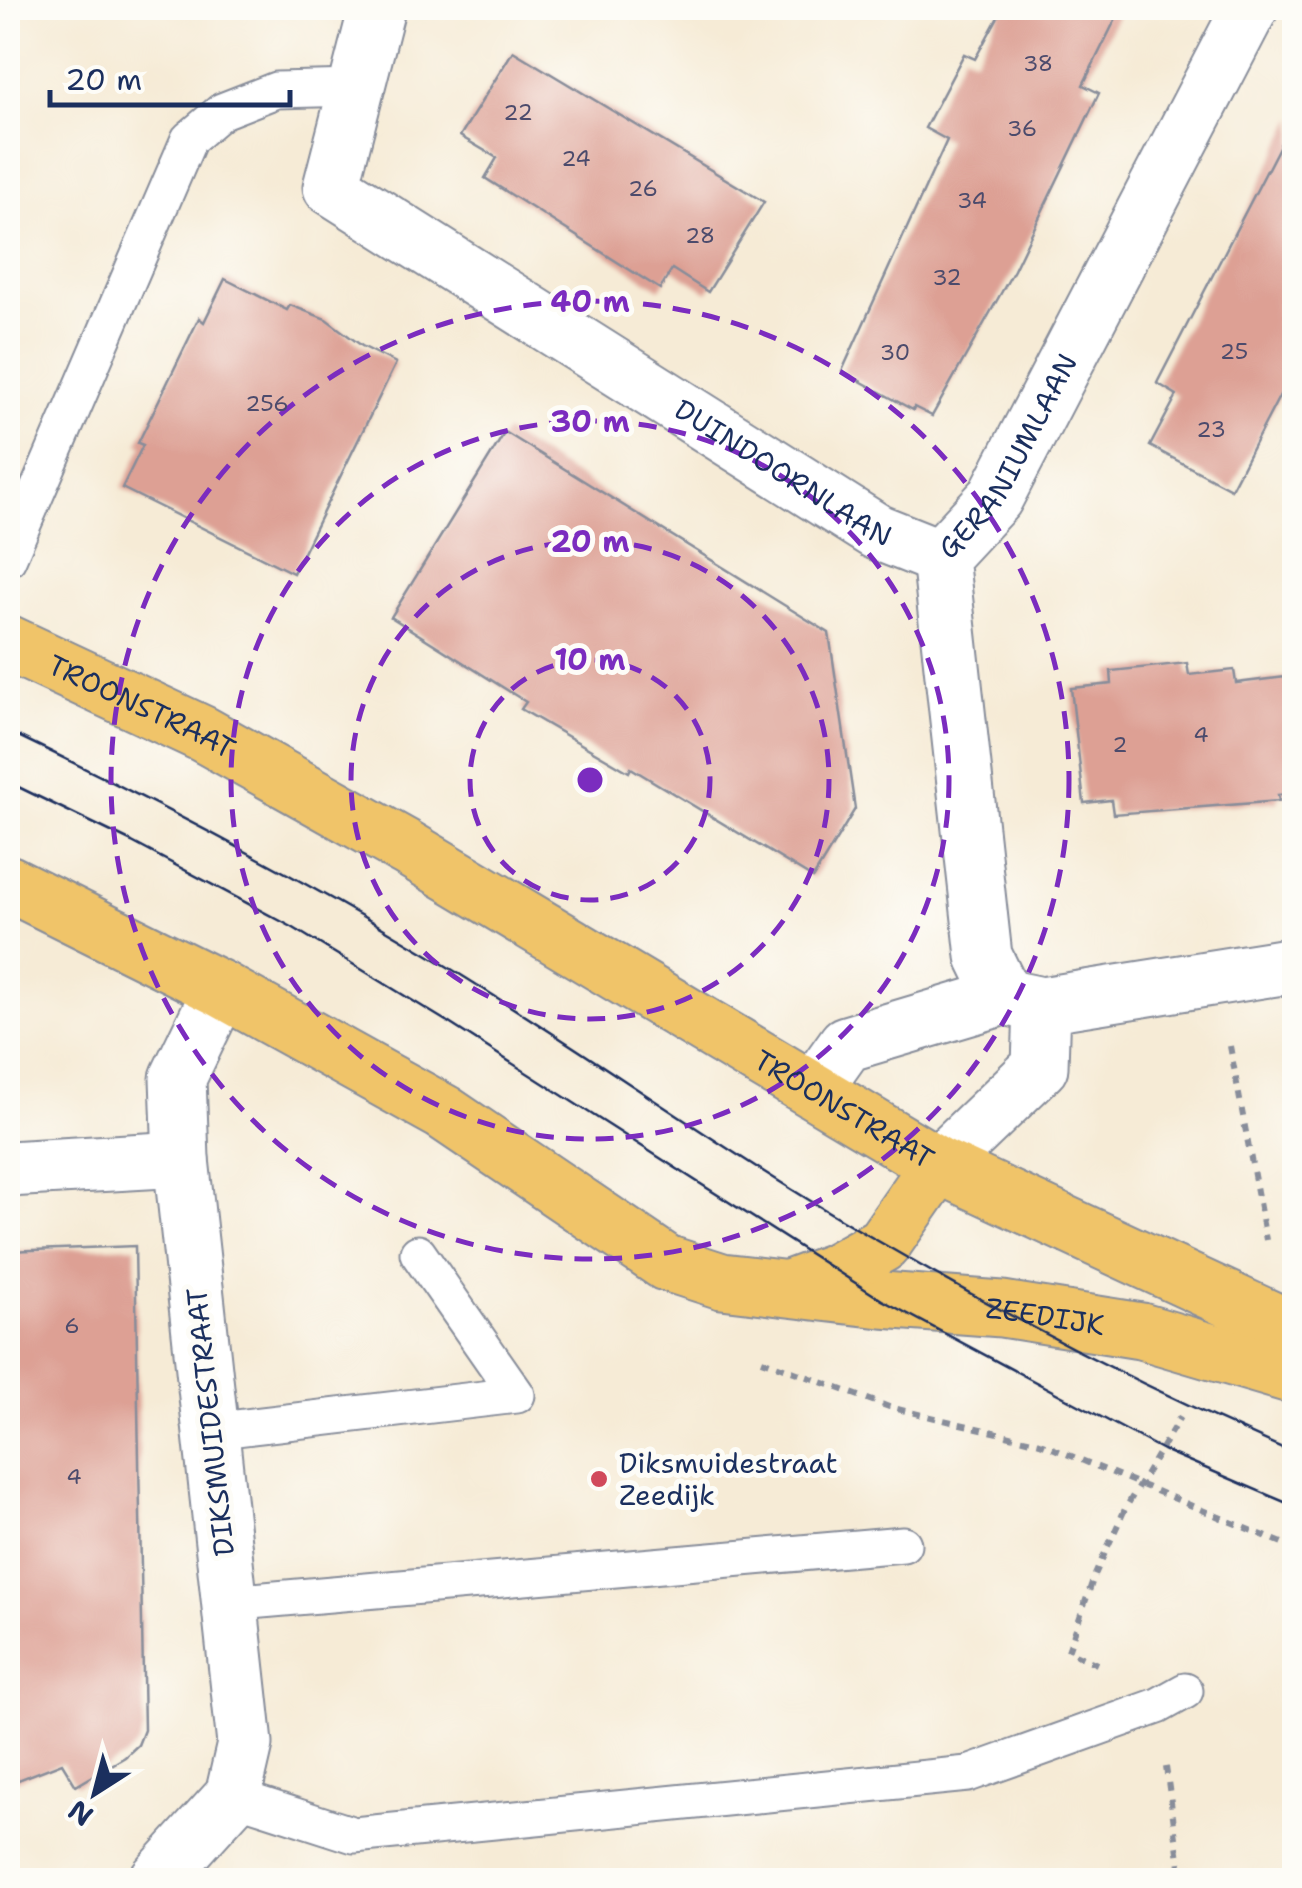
<svg xmlns="http://www.w3.org/2000/svg" width="1302" height="1888" viewBox="0 0 1302 1888" font-family="'Shantell Sans',sans-serif">
	<style>
		.building { fill: #dda094 }
		.lines { fill: none; stroke-linecap: round; stroke-linejoin: round }
		.lane-casing { stroke: #888d9a; stroke-width: 39 }
		.street-casing { stroke: #888d9a; stroke-width: 59 }
		.primary-casing { stroke: #888d9a; stroke-width: 59 }
		.path { stroke: #888d9a; stroke-width: 6; stroke-dasharray: 8 8; stroke-linecap: butt }
		.lane { stroke: #fff; stroke-width: 35 }
		.street { stroke: #fff; stroke-width: 55 }
		.primary { stroke: #f0c469; stroke-width: 55 }
		.tram { stroke: #1b2f5e; stroke-width: 2.5 }
		.ring { fill: none; stroke: #7b2cbf; stroke-width: 5; stroke-dasharray: 18 12 }
		.poi-dot { fill: #d1495b; stroke: #fdfcf7; stroke-width: 4 }
		.labels { text-anchor: middle; dominant-baseline: central; stroke-width: 10; stroke-linejoin: round; paint-order: stroke }
		.number-label { font-size: 22px; fill: #4c4b6c }
		.street-label { font-size: 28px; fill: #1b2f5e; stroke: #fdfcf7 }
		.poi-label { font-size: 28px; fill: #1b2f5e; stroke: #fdfcf7; text-anchor: start }
		.centre { fill: #7b2cbf; stroke: #fdfcf7; stroke-width: 5 }
		.ring-label { font-size: 30px; text-anchor: middle; font-weight: bold; fill: #7b2cbf; stroke: #fdfcf7; stroke-width: 10; stroke-linejoin: round; paint-order: stroke }
	</style>
	<rect width="100%" height="100%" fill="#fdfcf7"/>
	<filter id="ink" filterUnits="userSpaceOnUse"><feTurbulence type="fractalNoise" baseFrequency=".01" numOctaves="2"/><feDisplacementMap in="SourceGraphic" scale="20" xChannelSelector="R" yChannelSelector="G"/><feConvolveMatrix kernelMatrix="1 2 1 2 8 2 1 2 1" color-interpolation-filters="sRGB"/></filter>
	<filter id="wash" filterUnits="userSpaceOnUse"><feTurbulence type="fractalNoise" baseFrequency=".0048" numOctaves="4" result="noise"/><feDisplacementMap in="SourceGraphic" scale="40" xChannelSelector="R" yChannelSelector="G"/><feGaussianBlur stdDeviation="2.25" result="paint"/><feColorMatrix in="noise" values="0 0 0 0 0 0 0 0 0 0 0 0 0 0 0 0 0 1.4 0 .05"/><feComposite in="paint" operator="in"/></filter>
	<g filter="url(#wash)">
		<rect width="100%" height="100%" fill="#f6ebd6"/>
		<g id="blocks">
			<!-- building -->
			<g class="building">
				<path d="M1003,8H1121L1083,85L1099,93L1014,270L932,416L914,407L913,410L842,371L947,140L925,128L964,54L975,59Z"/>
				<path d="M513,51L764,202L708,292L672,269L660,289L485,178L497,158L460,136Z"/>
				<path d="M1294,118V368L1231,489L1150,446L1177,395L1157,383Z"/>
				<path d="M225,279L287,310L290,305L326,319L362,346L396,363L293,573L122,488L143,445L138,443L199,318L204,322Z"/>
				<path d="M505,432L829,633L855,809L813,878L631,768L629,772L521,709L526,702L391,617Z"/>
				<path d="M1187,663L1189,675L1234,670L1236,683L1294,676V794L1278,795L1279,801L1113,814L1111,800L1084,803L1071,688L1112,684L1111,671Z"/>
				<path d="M135,1246L144,1730L138,1745L125,1757L76,1786L62,1763L8,1784V1251Z"/>
			</g>
		</g>
	</g>
	<g filter="url(#ink)">
		<use href="#blocks" fill-opacity="0" stroke="#888d9a" stroke-width="2.5"/>
		<g class="lines">
			<defs>
				<g id="lane">
					<path d="M8,559L189,139L222,111L276,90L356,88"/>
					<path d="M211,1431L517,1395L418,1253"/>
					<path d="M229,1603L903,1544"/>
					<path d="M233,1796L354,1835L968,1774L1158,1706L1185,1691"/>
				</g>
				<g id="street">
					<path id="s1" d="M377,8L331,187L877,532L940,557"/>
					<path id="s2" d="M1004,997L984,956L940,557L995,498L1250,8"/>
					<path d="M814,1089L846,1044L1004,997L1042,1005L1294,965"/>
					<path d="M938,1165L1040,1067L1042,1005"/>
					<path d="M8,1169L181,1159"/>
					<path d="M157,1880L233,1796L245,1744L181,1159L178,1078L221,989"/>
				</g>
				<g id="primary">
					<path id="s3" d="M8,643L203,734L407,848L938,1165L1294,1330"/>
					<path id="s4" d="M8,883L221,989L443,1112L666,1263L722,1281L882,1300L1002,1309L1141,1331L1294,1376"/>
					<path d="M792,1287L835,1271L883,1244L938,1165"/>
				</g>
			</defs>
			<!-- lane casing -->
			<use href="#lane" class="lane-casing"/>
			<!-- street casing -->
			<use href="#street" class="street-casing"/>
			<!-- primary casing -->
			<use href="#primary" class="primary-casing"/>
			<!-- path -->
			<g class="path">
				<path d="M1230,1046L1266,1240"/>
				<path d="M762,1360L889,1407L1040,1443L1294,1548"/>
				<path d="M1097,1664L1068,1651L1094,1577L1125,1509L1180,1417"/>
				<path d="M1166,1767L1182,1880"/>
				<path d="M1282,1880L1294,1879"/>
			</g>
			<!-- lane -->
			<use href="#lane" class="lane"/>
			<!-- street -->
			<use href="#street" class="street"/>
			<!-- primary -->
			<use href="#primary" class="primary"/>
			<!-- tram -->
			<g class="tram">
				<path d="M8,731C148,798 286,870 420,950C578,1044 725,1154 885,1245C1017,1322 1154,1392 1294,1453"/>
				<path d="M8,782L132,842L292,927L446,1021L882,1300L1163,1450L1294,1506"/>
			</g>
		</g>
	</g>
	<!-- distance rings -->
	<g class="ring">
		<circle cx="590" cy="780" r="120"/>
		<circle cx="590" cy="780" r="239"/>
		<circle cx="590" cy="780" r="359"/>
		<circle cx="590" cy="780" r="479"/>
	</g>
	<!-- markers -->
	<circle class="poi-dot" cx="599" cy="1479" r="10"/>
	<g class="labels">
		<!-- number labels -->
		<g class="number-label">
			<text x="1038" y="63">38</text>
			<text x="518" y="112">22</text>
			<text x="1022" y="128">36</text>
			<text x="576" y="158">24</text>
			<text x="643" y="188">26</text>
			<text x="972" y="200">34</text>
			<text x="700" y="235">28</text>
			<text x="947" y="277">32</text>
			<text x="1234" y="351">25</text>
			<text x="895" y="352">30</text>
			<text x="267" y="403">256</text>
			<text x="1211" y="429">23</text>
			<text x="1201" y="734">4</text>
			<text x="1120" y="744">2</text>
			<text x="72" y="1325">6</text>
			<text x="74" y="1476">4</text>
		</g>
		<!-- street labels -->
		<g class="street-label">
			<text stroke="none"><textPath href="#s2" startOffset="570">GERANIUMLAAN</textPath></text>
			<text stroke="none"><textPath href="#s1" startOffset="720">DUINDOORNLAAN</textPath></text>
			<text stroke="none"><textPath href="#s3" startOffset="148">TROONSTRAAT</textPath></text>
			<text stroke="none"><textPath href="#s3" startOffset="958">TROONSTRAAT</textPath></text>
			<text stroke="none"><textPath href="#s4" startOffset="1145">ZEEDIJK</textPath></text>
			<text transform="translate(210 1422) rotate(-96)">DIKSMUIDESTRAAT</text>
		</g>
		<!-- poi labels -->
		<g class="poi-label">
			<text x="619" y="1463">Diksmuidestraat<tspan x="619" dy="32">Zeedijk</tspan></text>
		</g>
	</g>
	<circle cx="590" cy="780" r="15" class="centre"/>
	<g class="ring-label">
		<text x="590" y="312">40 m</text>
		<text x="590" y="432">30 m</text>
		<text x="590" y="552">20 m</text>
		<text x="590" y="670">10 m</text>
	</g>
	<!-- margin -->
	<rect width="1302" height="1888" fill="none" stroke="#fdfcf7" stroke-width="40"/>
	<!-- north arrow -->
	<g transform="translate(95 1793) rotate(216)" stroke="#fdfcf7" stroke-width="8" paint-order="stroke">
	<path d="M0-8L18 38L0 25L-18 38Z" fill="#1b2f5e"/>
	<text y="-15" font-size="28" font-weight="bold" text-anchor="middle" fill="#1b2f5e">N</text>
	</g>
	<!-- scale -->
	<path d="M50 90v15h240v-15" fill="none" stroke="#1b2f5e" stroke-width="5"/>
	<text x="65" y="90" font-size="30" fill="#1b2f5e" stroke="#fdfcf7" stroke-width="8" paint-order="stroke">20 m</text>
</svg>
